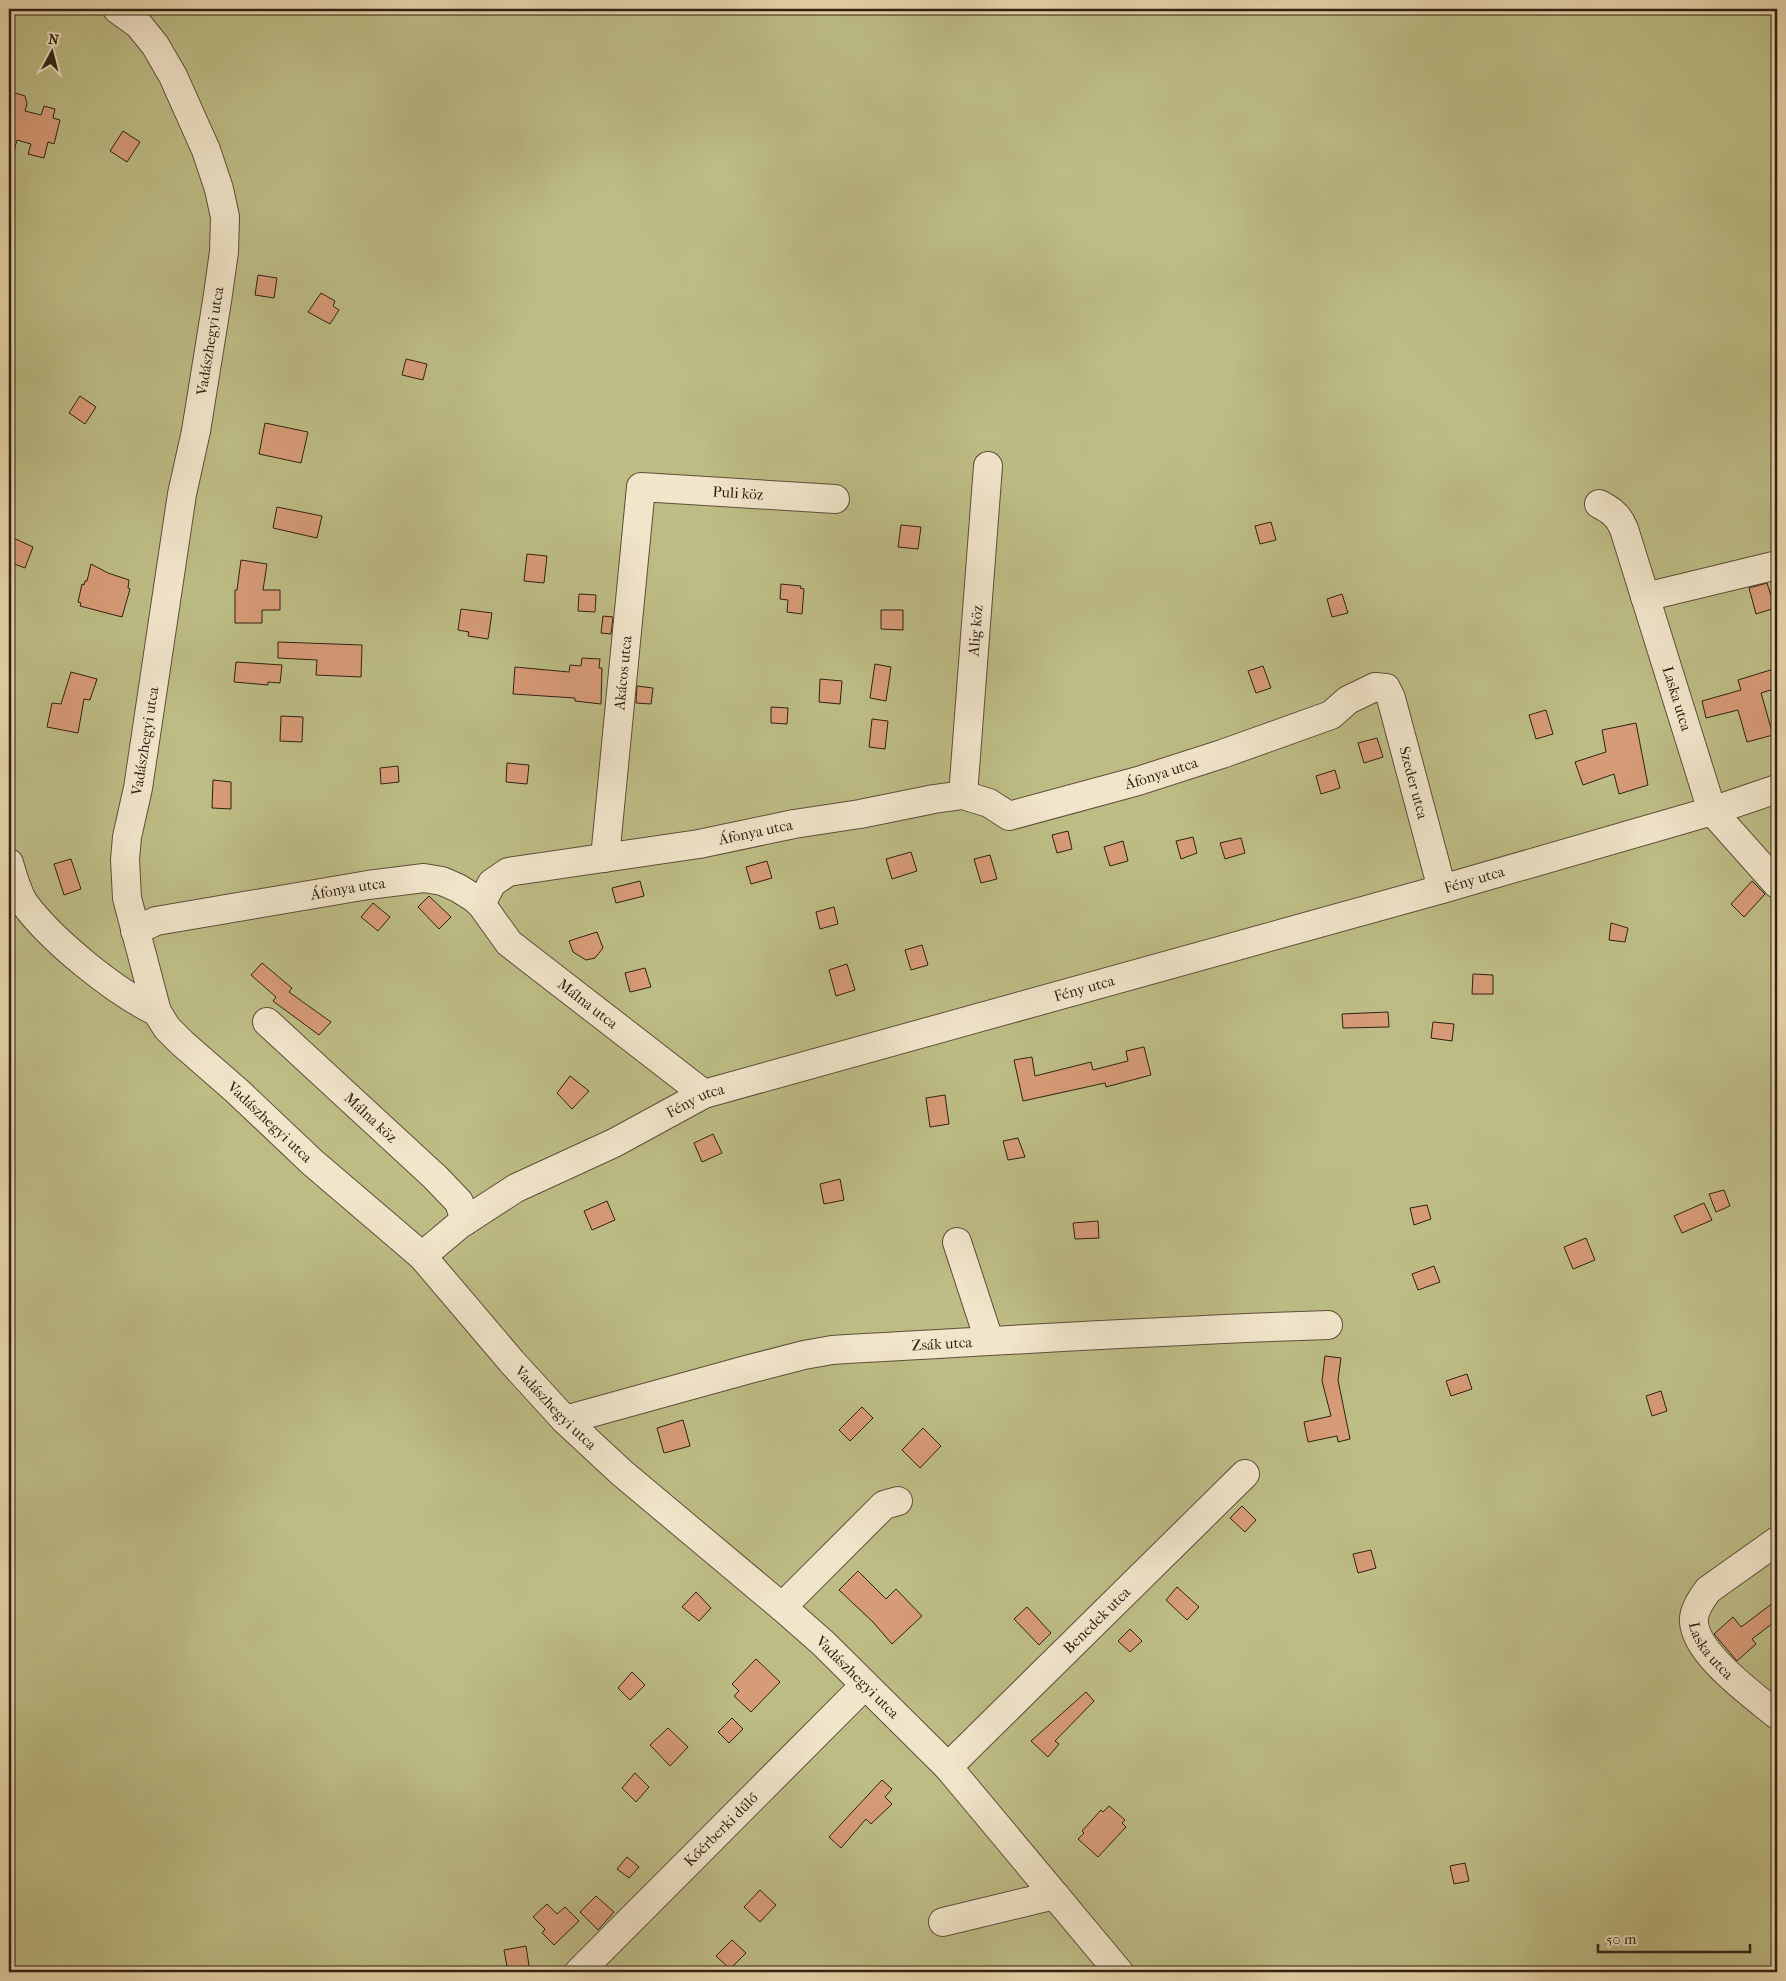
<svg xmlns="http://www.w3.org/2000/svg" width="1786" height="1981" viewBox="0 0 1786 1981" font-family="'IM FELL French Canon',serif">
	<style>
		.green { fill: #bdbc85; stroke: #766e4c }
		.building { fill: #d69b77; stroke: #2f2113 }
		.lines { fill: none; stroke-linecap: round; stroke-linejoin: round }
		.minor-casing { stroke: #5e4e3a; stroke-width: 30 }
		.minor { stroke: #f1e5ca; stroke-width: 28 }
		.labels { text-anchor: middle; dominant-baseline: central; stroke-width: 4.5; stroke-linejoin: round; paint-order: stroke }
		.street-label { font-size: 15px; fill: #2f2113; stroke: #f1e5ca }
	</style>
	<rect width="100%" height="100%" fill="#e9d7ad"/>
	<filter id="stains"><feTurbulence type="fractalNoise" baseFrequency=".004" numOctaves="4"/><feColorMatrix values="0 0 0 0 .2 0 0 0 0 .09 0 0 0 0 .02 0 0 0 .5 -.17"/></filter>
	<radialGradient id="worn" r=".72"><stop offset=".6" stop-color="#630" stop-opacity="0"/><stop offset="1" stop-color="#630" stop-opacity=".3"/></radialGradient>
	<!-- green -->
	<rect class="green" x="9" y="9" width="1768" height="1963"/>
	<!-- building -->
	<g class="building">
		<path d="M15,93L25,96L27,104L25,111L41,115L44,106L55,109L53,118L60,120L54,144L48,142L44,158L28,154L31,144L17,140L14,151H9V99Z"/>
		<path d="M123,131L140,142L127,162L110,151Z"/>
		<path d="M258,275L277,278L274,298L255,295Z"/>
		<path d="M321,293L335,301L333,306L339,310L330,324L308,312Z"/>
		<path d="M406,359L427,364L423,380L402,375Z"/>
		<path d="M80,396L96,407L85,424L69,413Z"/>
		<path d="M265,423L308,432L301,463L259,454Z"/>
		<path d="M277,507L322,516L317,538L273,528Z"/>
		<path d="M1271,522L1276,540L1260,544L1255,526Z"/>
		<path d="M901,525L921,527L918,549L898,547Z"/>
		<path d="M9,536L33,547L25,568L9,562Z"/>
		<path d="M527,554L547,556L544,583L524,581Z"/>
		<path d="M241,560L267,564L263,590H280V610H262V623H235V590H237Z"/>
		<path d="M91,564L108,573L129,580L128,588L130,589L122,617L80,606L81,603L78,602L82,584L84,585L85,581H87Z"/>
		<path d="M1767,583L1775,608L1756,614L1749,588Z"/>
		<path d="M781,584L801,586L800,588L804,589L802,614L787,612L788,600L780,599Z"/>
		<path d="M579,594L596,595L595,612L578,611Z"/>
		<path d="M1342,594L1348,613L1332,617L1327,599Z"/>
		<path d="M461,609L492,613L488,639L468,636L469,632L458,630Z"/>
		<path d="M881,610H903V630L881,629Z"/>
		<path d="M603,616L613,617L611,634L601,633Z"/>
		<path d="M278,642L362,645L361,677L316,675L317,660L278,658Z"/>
		<path d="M582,658L600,659L599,668H602L601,704L575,701V698L513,694L515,667L569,672L570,665L581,666Z"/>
		<path d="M236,662L282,665L280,683L268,682V685L234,682Z"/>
		<path d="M875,664L891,667L886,701L870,698Z"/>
		<path d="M1263,666L1271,688L1256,693L1248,671Z"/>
		<path d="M1777,668V688L1761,693L1773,735L1747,742L1738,710L1706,718L1702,701L1741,690L1738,680Z"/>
		<path d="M71,672L97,679L90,700L84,699L78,733L47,727L52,703L61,704Z"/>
		<path d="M820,679L842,681L840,704L819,702Z"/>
		<path d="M637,686L653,688L651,704L636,703Z"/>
		<path d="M771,707L788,708L787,724L771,723Z"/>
		<path d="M1546,710L1553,734L1536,739L1529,715Z"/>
		<path d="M281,716L303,717L302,742L280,741Z"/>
		<path d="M872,719L888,721L885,749L869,747Z"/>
		<path d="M1636,723L1648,785L1619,794L1614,774L1583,785L1575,762L1606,752L1602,730Z"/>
		<path d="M1377,738L1383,757L1364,763L1358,743Z"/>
		<path d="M507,763L529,765L527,784L506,782Z"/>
		<path d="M398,766L399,782L381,784L380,768Z"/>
		<path d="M1335,770L1340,788L1321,794L1316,776Z"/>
		<path d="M213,780L231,782V809L212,808Z"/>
		<path d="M1068,831L1072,849L1057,853L1052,835Z"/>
		<path d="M1193,837L1197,853L1181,859L1176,841Z"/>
		<path d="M1241,838L1245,853L1225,859L1220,843Z"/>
		<path d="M1123,841L1128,861L1110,866L1104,847Z"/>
		<path d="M911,852L917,871L892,879L886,859Z"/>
		<path d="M990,855L997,879L981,883L974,859Z"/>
		<path d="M71,859L81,889L64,895L54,864Z"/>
		<path d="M767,861L772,878L751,884L746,867Z"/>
		<path d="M640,881L644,896L616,903L612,888Z"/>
		<path d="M1752,881L1765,894L1744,917L1731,904Z"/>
		<path d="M429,896L451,917L439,929L418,907Z"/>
		<path d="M373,903L390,917L378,931L361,917Z"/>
		<path d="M834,907L838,924L820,929L816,912Z"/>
		<path d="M1611,923L1628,928L1625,942L1609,940Z"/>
		<path d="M597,932L603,948L595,958L586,960L573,952L569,941Z"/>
		<path d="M922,945L928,965L911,970L905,950Z"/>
		<path d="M262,963L292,988L289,992L331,1022L319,1035L273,1001L276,997L251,975Z"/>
		<path d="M847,964L855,990L836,996L829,970Z"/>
		<path d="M645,968L651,987L630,992L625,973Z"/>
		<path d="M1473,974L1493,975V994H1472Z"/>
		<path d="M1388,1012L1389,1027L1343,1028L1342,1014Z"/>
		<path d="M1433,1022L1454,1024L1452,1041L1431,1038Z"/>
		<path d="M1144,1047L1151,1075L1106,1087L1105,1083L1023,1101L1014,1060L1032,1057L1035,1076L1091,1062L1093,1070L1128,1061L1126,1051Z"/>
		<path d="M570,1076L589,1091L572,1109L557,1093Z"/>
		<path d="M945,1095L949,1124L930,1127L926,1098Z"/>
		<path d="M713,1134L722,1153L702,1162L694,1143Z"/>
		<path d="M1018,1138L1025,1157L1008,1160L1003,1141Z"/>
		<path d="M840,1179L844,1200L824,1204L820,1184Z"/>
		<path d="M1724,1190L1730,1206L1716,1212L1709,1194Z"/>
		<path d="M607,1201L615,1220L592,1230L584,1211Z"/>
		<path d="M1704,1203L1712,1220L1682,1233L1674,1216Z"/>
		<path d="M1427,1205L1431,1219L1414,1225L1410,1208Z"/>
		<path d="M1098,1221L1099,1238L1075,1239L1073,1223Z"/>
		<path d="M1586,1238L1595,1260L1573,1269L1564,1247Z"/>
		<path d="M1434,1266L1440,1282L1418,1290L1412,1274Z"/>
		<path d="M1325,1356L1341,1358L1338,1380L1350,1439L1338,1442L1337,1436L1308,1442L1304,1422L1331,1416L1322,1381Z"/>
		<path d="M1467,1374L1472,1389L1451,1396L1446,1381Z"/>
		<path d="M1661,1391L1667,1411L1652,1416L1646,1396Z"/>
		<path d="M862,1407L873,1418L850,1441L839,1430Z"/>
		<path d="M683,1420L690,1446L664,1453L657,1428Z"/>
		<path d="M923,1428L941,1446L920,1468L902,1450Z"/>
		<path d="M1242,1506L1256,1520L1245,1532L1230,1518Z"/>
		<path d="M1371,1550L1376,1568L1358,1573L1353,1554Z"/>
		<path d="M858,1571L886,1599L896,1589L922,1616L892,1644L873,1622L839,1590Z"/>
		<path d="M1177,1587L1199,1607L1187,1620L1166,1600Z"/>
		<path d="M696,1592L711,1608L699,1621L682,1607Z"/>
		<path d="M1777,1600V1620L1752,1639L1756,1644L1737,1661L1714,1634L1733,1617L1741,1627Z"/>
		<path d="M1027,1607L1051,1633L1039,1645L1014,1619Z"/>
		<path d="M1130,1629L1142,1641L1130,1652L1118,1641Z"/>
		<path d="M756,1659L780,1682L751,1712L734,1696L739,1691L732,1684Z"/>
		<path d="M632,1672L645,1685L630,1700L618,1688Z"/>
		<path d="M1086,1692L1094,1701L1055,1741L1059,1744L1048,1757L1031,1741Z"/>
		<path d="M732,1718L743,1729L729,1743L718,1732Z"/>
		<path d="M668,1728L688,1747L670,1766L650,1745Z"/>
		<path d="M635,1773L649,1787L636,1802L622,1788Z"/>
		<path d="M882,1780L892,1789L885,1797L892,1804L871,1824L866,1819L841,1848L829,1837Z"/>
		<path d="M1109,1806L1125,1820L1122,1823L1126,1827L1098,1857L1078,1839L1084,1833L1082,1831L1101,1810L1103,1812Z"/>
		<path d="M627,1857L639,1867L629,1878L617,1869Z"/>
		<path d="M1465,1863L1469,1881L1454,1884L1450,1866Z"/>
		<path d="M760,1890L776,1905L760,1922L744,1907Z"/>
		<path d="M596,1896L614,1912L598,1930L580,1912Z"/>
		<path d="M547,1904L557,1914L565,1907L579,1921L554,1945L542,1933L545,1929L533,1917Z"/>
		<path d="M732,1940L746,1953L730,1969L716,1956Z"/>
		<path d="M526,1946L530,1972H508L504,1950Z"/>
	</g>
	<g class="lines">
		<defs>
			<g id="minor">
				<path id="s1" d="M117,9L138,24L155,45L173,76L206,150L219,189L225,217L224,252L217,301L196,431L182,494L138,788L127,837L125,860L127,898L157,1012L167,1028L182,1043L237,1091L312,1162L422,1256L512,1362L565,1420L622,1473L782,1607L823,1643L948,1767L1119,1972"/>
				<path id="s2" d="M1599,504C1611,510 1619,516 1624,529L1712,811L1777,884"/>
				<path d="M1645,597L1777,565"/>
				<path id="s3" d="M963,795L988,466"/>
				<path id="s4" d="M605,858L641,487L835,499"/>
				<path d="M9,863C13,876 17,892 24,903C52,941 115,992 157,1012"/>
				<path id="s5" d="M481,904L492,883L508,872L699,844L794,824L860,814L934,799L963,795L989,803L1009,816L1138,781L1222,754L1331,715L1348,700L1375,687L1386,688L1391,698L1442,889"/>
				<path id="s6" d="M135,931L156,921L368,885L424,878L442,881L458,888L474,898L481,904L509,943L704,1094"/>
				<path id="s7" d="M267,1022L435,1177L459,1202L465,1221"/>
				<path d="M957,1242L989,1340"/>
				<path id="s8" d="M422,1256L459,1225L516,1188L614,1143L704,1094L1442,889L1712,811L1777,789"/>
				<path id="s9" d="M565,1420L746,1370L804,1355L832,1350C998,1341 1163,1330 1328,1325"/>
				<path id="s10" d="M1777,1541L1708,1590C1702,1598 1695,1608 1694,1618C1691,1651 1753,1695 1777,1715"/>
				<path d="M782,1607L884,1505L898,1501"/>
				<path id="s11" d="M948,1767L1245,1474"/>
				<path d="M943,1922L1055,1895"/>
				<path id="s12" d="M579,1972L864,1686"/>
			</g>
		</defs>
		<!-- minor casing -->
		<use href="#minor" class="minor-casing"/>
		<!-- minor -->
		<use href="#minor" class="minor"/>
	</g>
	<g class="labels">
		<!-- street labels -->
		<g class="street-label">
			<text transform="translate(210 341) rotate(-81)">Vadászhegyi utca</text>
			<text stroke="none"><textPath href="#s4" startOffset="470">Puli köz</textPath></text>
			<text stroke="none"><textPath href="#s3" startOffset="165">Alig köz</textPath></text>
			<text stroke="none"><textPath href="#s4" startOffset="186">Akácos utca</textPath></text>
			<text stroke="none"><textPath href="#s2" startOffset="214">Laska utca</textPath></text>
			<text transform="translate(145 741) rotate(-81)">Vadászhegyi utca</text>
			<text stroke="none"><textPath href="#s5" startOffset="714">Áfonya utca</textPath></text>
			<text stroke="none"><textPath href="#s5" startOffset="1056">Szeder utca</textPath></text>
			<text stroke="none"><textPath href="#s5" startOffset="294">Áfonya utca</textPath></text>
			<text stroke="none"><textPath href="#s8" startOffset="1126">Fény utca</textPath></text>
			<text stroke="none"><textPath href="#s6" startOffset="218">Áfonya utca</textPath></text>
			<text stroke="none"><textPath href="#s8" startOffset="721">Fény utca</textPath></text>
			<text stroke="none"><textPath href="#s6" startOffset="506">Málna utca</textPath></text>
			<text stroke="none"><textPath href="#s8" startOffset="316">Fény utca</textPath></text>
			<text stroke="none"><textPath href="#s7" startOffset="141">Málna köz</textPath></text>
			<text stroke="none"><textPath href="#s1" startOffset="1205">Vadászhegyi utca</textPath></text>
			<text stroke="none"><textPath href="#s9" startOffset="386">Zsák utca</textPath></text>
			<text stroke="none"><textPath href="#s1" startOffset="1610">Vadászhegyi utca</textPath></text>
			<text stroke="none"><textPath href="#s11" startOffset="209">Benedek utca</textPath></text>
			<text stroke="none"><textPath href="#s10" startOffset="154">Laska utca</textPath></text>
			<text stroke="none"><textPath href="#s1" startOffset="2015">Vadászhegyi utca</textPath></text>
			<text stroke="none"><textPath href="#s12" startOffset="201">Kőérberki dűlő</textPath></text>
		</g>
	</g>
	<!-- margin -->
	<rect width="1786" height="1981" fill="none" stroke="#e9d7ad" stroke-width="30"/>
	<rect x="10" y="10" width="1766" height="1961" fill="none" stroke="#2f2113" stroke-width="2.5"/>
	<rect x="15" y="15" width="1756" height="1951" fill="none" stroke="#2f2113"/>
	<!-- north arrow -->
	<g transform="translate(52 52) rotate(7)" stroke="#f1e5ca" stroke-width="4" paint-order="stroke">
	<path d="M0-4L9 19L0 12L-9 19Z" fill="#2f2113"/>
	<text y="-8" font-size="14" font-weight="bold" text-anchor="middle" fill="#2f2113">N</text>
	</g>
	<!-- scale -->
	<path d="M1598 1944v8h152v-8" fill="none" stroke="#2f2113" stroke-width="2.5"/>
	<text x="1606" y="1944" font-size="15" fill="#2f2113" stroke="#f1e5ca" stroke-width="4" paint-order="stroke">50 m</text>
	<rect width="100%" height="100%" filter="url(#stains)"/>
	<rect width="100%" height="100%" fill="url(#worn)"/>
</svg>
